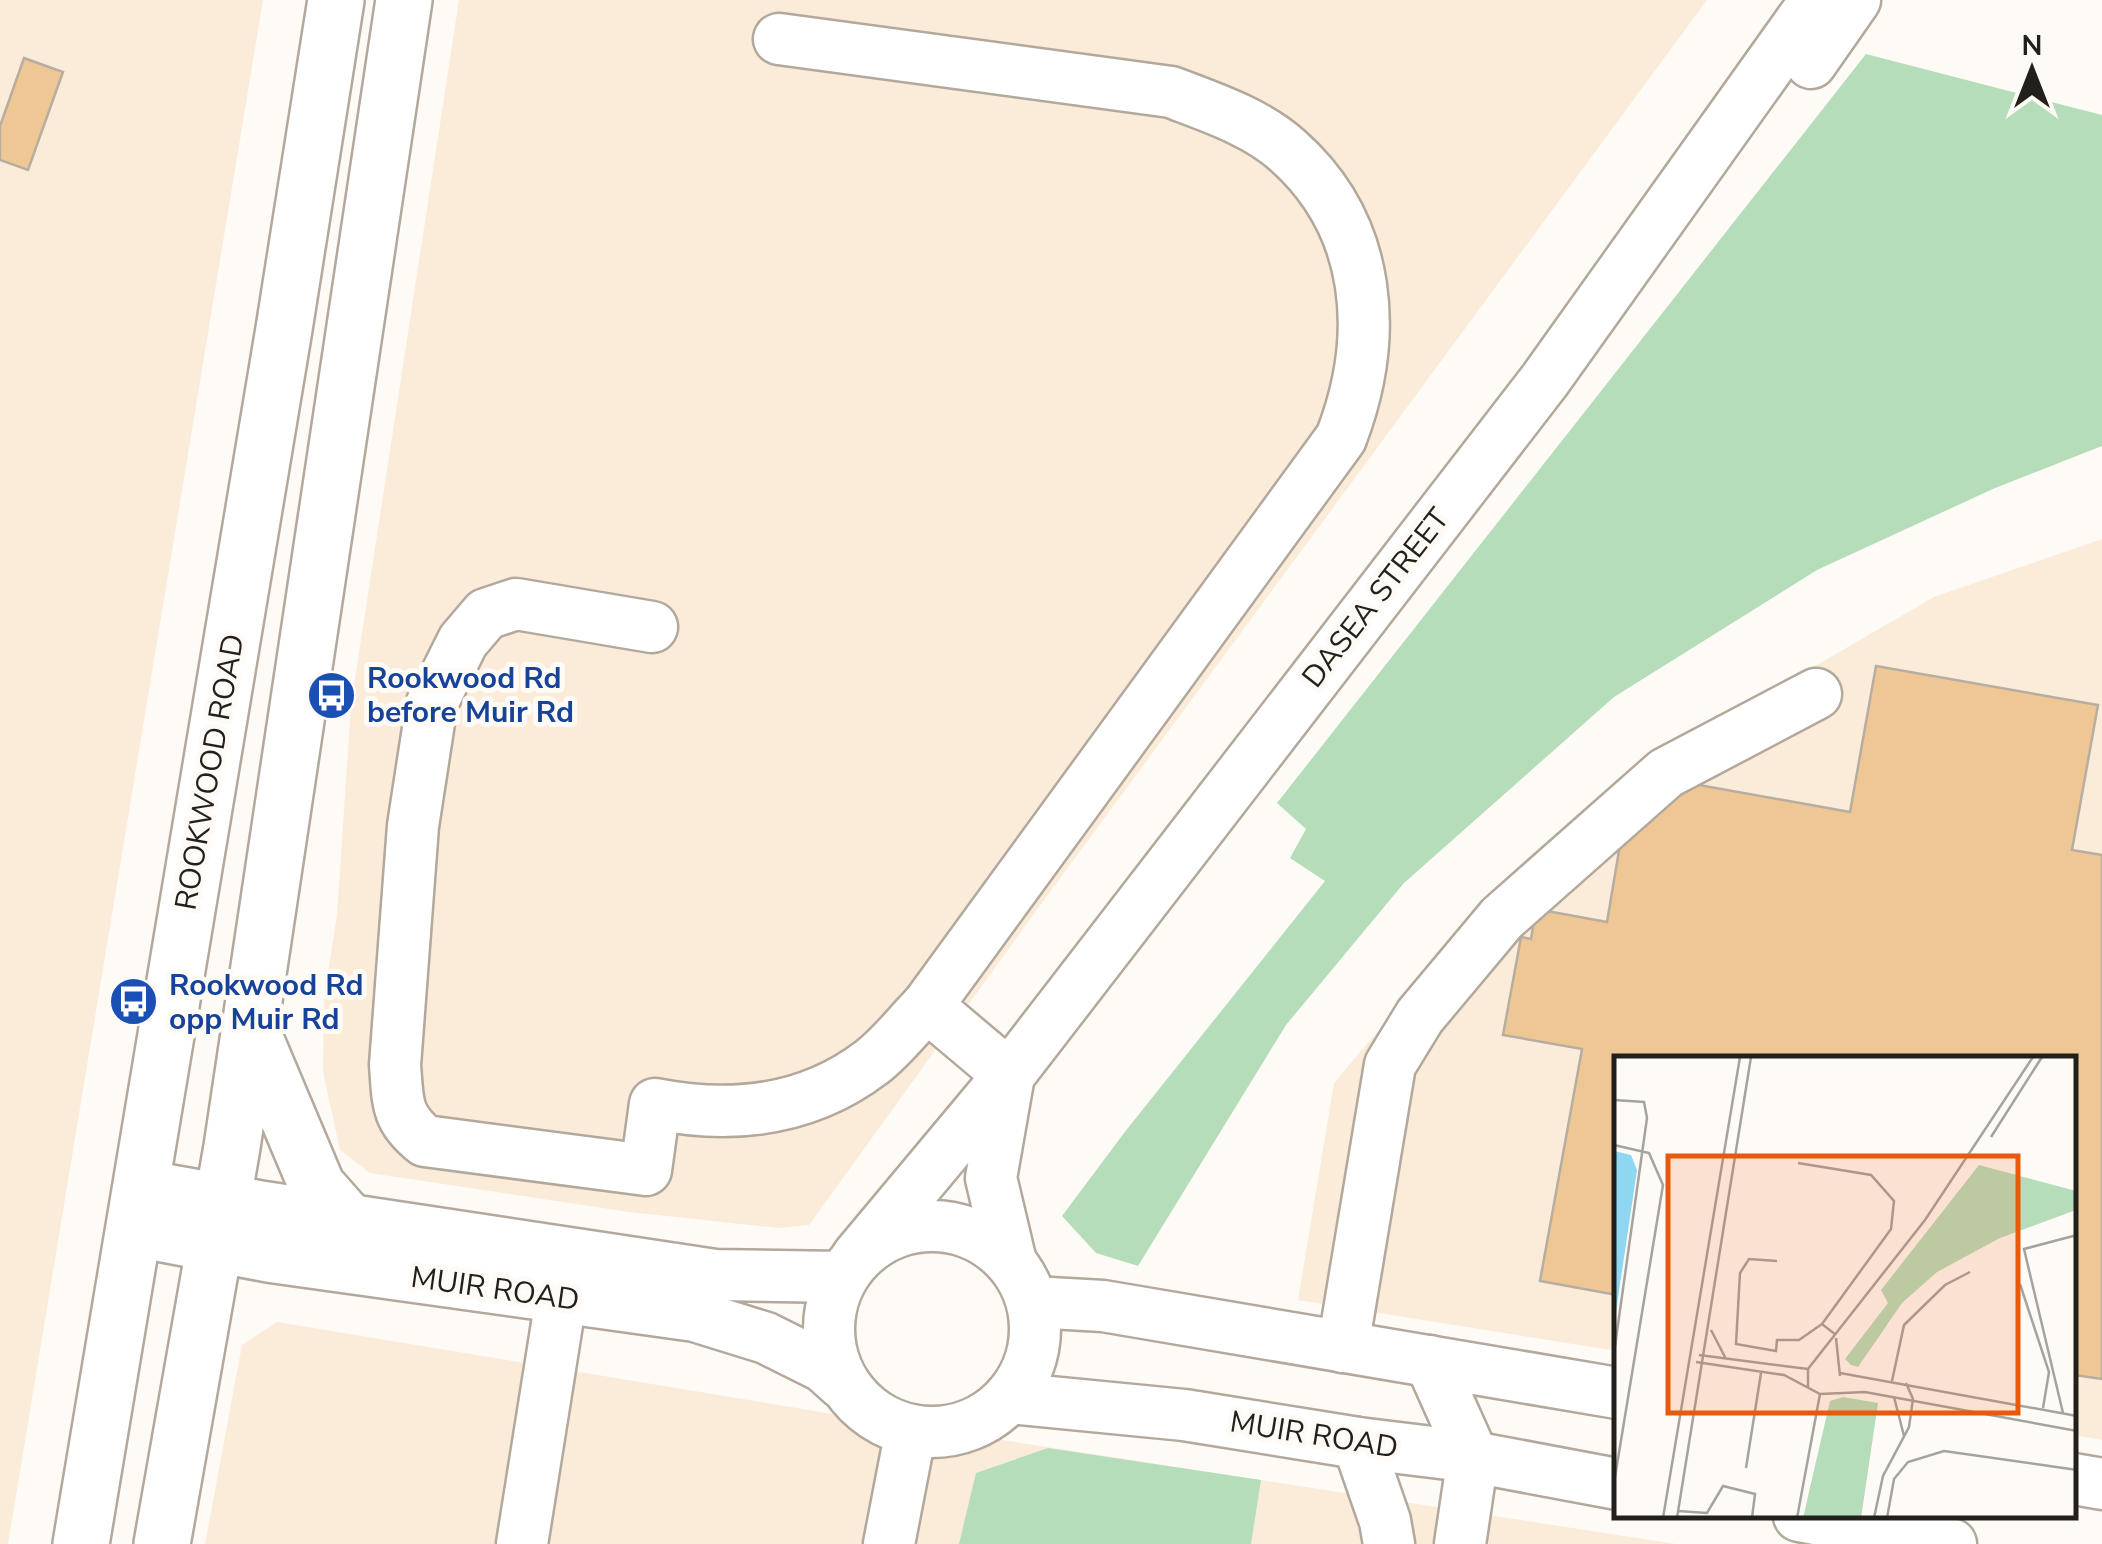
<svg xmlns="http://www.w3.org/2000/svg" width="2102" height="1544" viewBox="0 0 2102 1544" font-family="'Nunito Sans',sans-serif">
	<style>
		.built { fill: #fbecd9 }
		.green { fill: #b5ddba }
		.building { fill: #eec795; stroke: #b7ada1; stroke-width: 2.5 }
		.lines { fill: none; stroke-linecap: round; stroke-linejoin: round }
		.minor-casing { stroke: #b2a89c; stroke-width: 55 }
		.highway-casing { stroke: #b2a89c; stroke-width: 60 }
		.minor { stroke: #fff; stroke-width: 50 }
		.highway { stroke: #fff; stroke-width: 55 }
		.labels { text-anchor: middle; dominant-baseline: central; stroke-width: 10; stroke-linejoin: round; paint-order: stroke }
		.street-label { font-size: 30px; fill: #231f1b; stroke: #fefaf5 }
		.transit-label { font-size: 30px; font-weight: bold; fill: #164399; stroke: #fefaf5; text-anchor: start }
		.inset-road { fill: none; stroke: #a6a29e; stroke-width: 2.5 }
		.view { fill: #e8590c; fill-opacity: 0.15; stroke: #e8590c; stroke-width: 5 }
		.inset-edge { fill: none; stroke: #231f1b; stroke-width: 5 }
	</style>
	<rect width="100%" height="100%" fill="#fefaf5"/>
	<!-- built -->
	<g class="built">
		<path d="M0,0H263L8,1544H0Z"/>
		<path d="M459,0H1707L1036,911L809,1225L778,1228L629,1212L370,1173L340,1150L323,1072L324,998L337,915L351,705Z"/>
		<path d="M2102,539V1440L2075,1435L2074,1059H1617V1351L1298,1300L1334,1083L1480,911L1662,755L1934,597Z"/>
		<path d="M277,1322L833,1414L1676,1544H205L242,1345Z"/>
	</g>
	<!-- green -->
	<g class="green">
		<path d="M1866,54L2102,115V446L1995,488L1817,570L1614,697L1404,883L1286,1025L1138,1266L1096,1253L1062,1216L1124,1133L1325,881L1290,858L1306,829L1277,803Z"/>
		<path d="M1048,1448L1261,1480L1251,1544H959L976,1473Z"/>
	</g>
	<!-- building -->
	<g class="building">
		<path d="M24,58L63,72L28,170L0,160V126Z"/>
		<path d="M1876,666L2098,705L2072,850L2102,855V1379L2074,1375V1059H1617V1295L1540,1281L1582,1049L1503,1035L1521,937L1531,939L1536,909L1607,922L1623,827L1677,781L1850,812Z"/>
	</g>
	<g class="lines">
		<defs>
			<g id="minor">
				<path d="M779,39L1171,92C1210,107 1256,122 1287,150C1373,226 1380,337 1341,438L927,1006"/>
				<path d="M1811,63L1855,0"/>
				<path d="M652,627L516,604L486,614L463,641L432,703L413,826L395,1065C398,1101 395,1117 425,1141L646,1170L655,1104C732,1119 808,1111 872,1062C892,1047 909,1024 927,1006L1009,1075"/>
				<path d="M1008,1081L991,1178L1011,1262"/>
				<path d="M141,1185L264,1207L715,1275L842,1277"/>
				<circle cx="932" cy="1329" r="103"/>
				<path d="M134,1231L271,1257L695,1316L766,1338L824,1367L843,1384"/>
				<path d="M857,1257L1009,1075L1545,380L1816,0"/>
				<path d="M1032,1302L1103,1306L1617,1393"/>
				<path d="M1343,1347L1390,1065L1420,1016L1502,918L1666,773L1816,694"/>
				<path d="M1430,1361L1473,1457L1460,1544"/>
				<path d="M1009,1398L1184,1415L1358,1443L1473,1457L1617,1484"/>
				<path d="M1358,1443L1385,1521L1389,1544"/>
				<path d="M2074,1479L2102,1484"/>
				<path d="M1799,1516L1951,1544"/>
				<path d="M522,1544L561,1299"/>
				<path d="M889,1544L911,1430"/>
			</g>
			<g id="highway">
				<path d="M250,1027L317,1186L347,1220"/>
				<path d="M81,1544L284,329L336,0"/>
				<path d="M162,1544L232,1147L404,0"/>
			</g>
		</defs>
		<!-- minor casing -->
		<use href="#minor" class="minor-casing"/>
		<!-- highway casing -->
		<use href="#highway" class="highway-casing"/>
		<!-- minor -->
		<use href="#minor" class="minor"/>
		<!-- highway -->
		<use href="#highway" class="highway"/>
	</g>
	<!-- icons -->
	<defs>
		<symbol id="bus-disc" viewBox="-11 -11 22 22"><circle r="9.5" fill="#1a4fb4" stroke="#fefaf5"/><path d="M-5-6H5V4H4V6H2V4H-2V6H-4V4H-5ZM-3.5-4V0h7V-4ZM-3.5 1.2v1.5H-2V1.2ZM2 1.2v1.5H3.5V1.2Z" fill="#fff"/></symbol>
	</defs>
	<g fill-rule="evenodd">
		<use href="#bus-disc" x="304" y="668" width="55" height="55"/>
		<use href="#bus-disc" x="106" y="974" width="55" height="55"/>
	</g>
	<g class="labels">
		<!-- street labels -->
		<g class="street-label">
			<text transform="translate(1376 598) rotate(-52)">DASEA STREET</text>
			<text transform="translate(210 772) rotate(-80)">ROOKWOOD ROAD</text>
			<text transform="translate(495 1289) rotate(8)">MUIR ROAD</text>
			<text transform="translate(1314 1435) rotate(9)">MUIR ROAD</text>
		</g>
		<!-- transit labels -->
		<g class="transit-label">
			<text x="367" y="678">Rookwood Rd<tspan x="367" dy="34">before Muir Rd</tspan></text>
			<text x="169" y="985">Rookwood Rd<tspan x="169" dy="34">opp Muir Rd</tspan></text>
		</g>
	</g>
	<!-- overview -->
	<g transform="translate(1614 1056)">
		<rect width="462" height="462" fill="#fefaf5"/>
		<path d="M365,109L462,135V154L386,182L323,216L288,247L244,311L237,309L231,303L274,247L267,234ZM229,341L264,347L247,462H189L216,345Z" fill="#b5ddba"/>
		<path d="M0,95L17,99L23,114L0,269Z" fill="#8fd6f0"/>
		<path class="inset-road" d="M0,44L30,46L33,62L0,297M377,81L428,1M0,89L35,97L49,129L0,427M184,107L257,119L280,145L277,173L208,268M163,205L135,203L126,217L122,288L162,295L163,284H185L208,268L222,279M406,228L435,316L429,352M97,274L112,303M222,282L226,320M85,299L194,313M82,306L170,319L206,338L251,336L463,375M226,317L463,360M278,325L290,269L331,229L356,216M194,331V313L311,164L419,1M280,341L290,380M449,357L410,193L463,179M132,412L147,317M64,455L93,457L109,430L141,438L138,462M49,462L126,1M63,462L137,1M183,462L206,338M260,462L269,420L295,371L299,343L292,327M273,462L280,423L294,406L330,395L463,414"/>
		<path class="view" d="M54,100H404V357H54Z"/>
		<rect width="462" height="462" class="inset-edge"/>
	</g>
	<!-- north arrow -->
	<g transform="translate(2032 70)" stroke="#fefaf5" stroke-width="8" paint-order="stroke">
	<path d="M0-8L18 38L0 25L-18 38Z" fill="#231f1b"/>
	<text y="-15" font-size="28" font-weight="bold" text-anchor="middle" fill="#231f1b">N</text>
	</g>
</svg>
